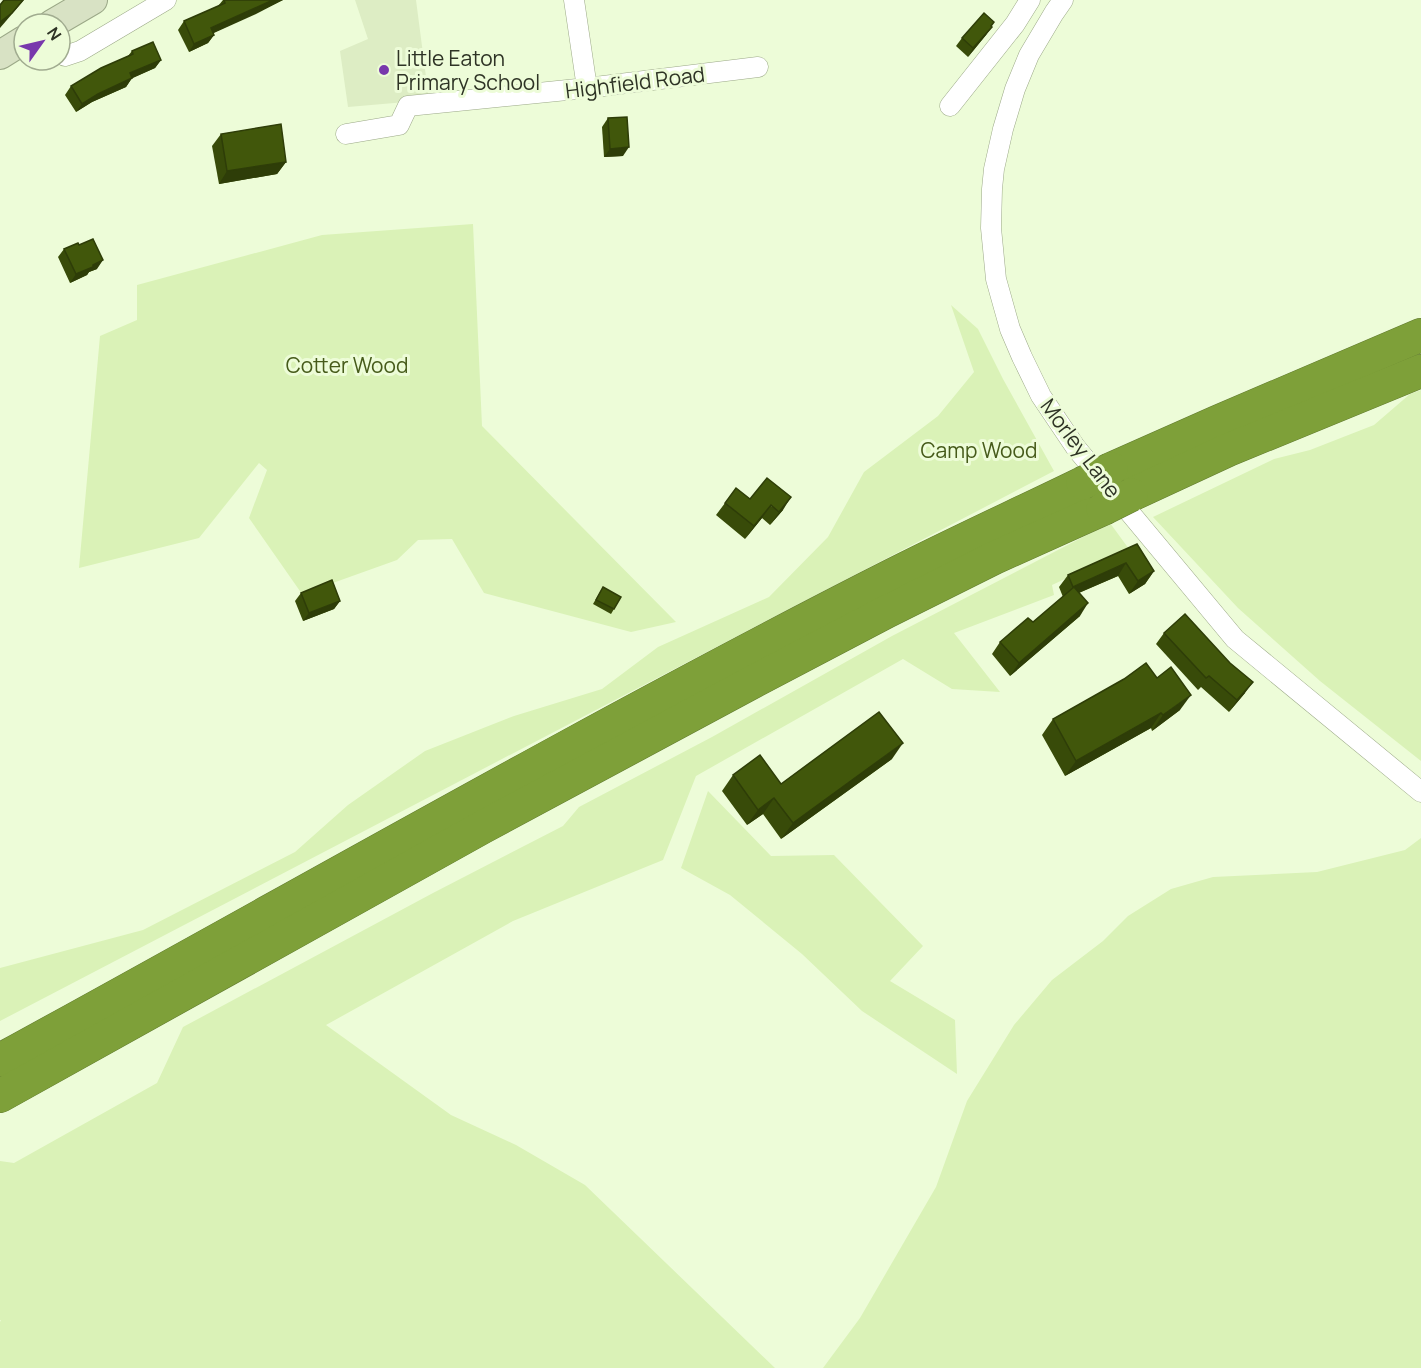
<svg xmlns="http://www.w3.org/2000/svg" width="1421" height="1368" viewBox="0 0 1421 1368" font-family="Manrope,sans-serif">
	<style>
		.built { fill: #ddedc4 }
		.green { fill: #daf2b7 }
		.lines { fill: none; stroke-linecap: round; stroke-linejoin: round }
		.street-casing { stroke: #9ba887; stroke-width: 21 }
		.secondary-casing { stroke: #9ba887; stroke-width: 30 }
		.highway-casing { stroke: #627a32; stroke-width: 34 }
		.street { stroke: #fff; stroke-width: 20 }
		.secondary { stroke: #d8e2c4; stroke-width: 28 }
		.highway { stroke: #7ea039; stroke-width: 33 }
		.highway-bridge-casing { stroke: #627a32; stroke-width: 34; stroke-linecap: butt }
		.highway-bridge { stroke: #7ea039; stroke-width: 33 }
		.wall { fill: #384b09 }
		.shaded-wall { fill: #2e3d08 }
		.building { fill: #41570b; stroke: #2e3d08; stroke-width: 1.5 }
		.poi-dot { fill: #7838ac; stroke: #edfcd8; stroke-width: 2 }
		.labels { text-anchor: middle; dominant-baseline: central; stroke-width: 6; stroke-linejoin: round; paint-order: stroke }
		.poi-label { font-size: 21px; fill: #2e3325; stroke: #edfcd8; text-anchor: start }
		.street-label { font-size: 21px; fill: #2e3325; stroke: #edfcd8 }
		.park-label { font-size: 21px; fill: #465b1a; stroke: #edfcd8 }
	</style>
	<rect width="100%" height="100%" fill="#edfcd8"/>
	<!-- built -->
	<path class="built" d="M355,0H416L429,100L348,107L340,51L368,39Z"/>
	<!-- green -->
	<g class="green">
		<path d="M473,224L482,426L676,622L631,632L484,593L452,539L418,540L397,560L302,594L249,518L267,470L259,463L199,538L79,568L100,336L137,320V285L322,235Z"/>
		<path d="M951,305L978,329L1003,379L1054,471L0,1021V968L143,930L295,852L348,805L425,751L514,716L602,689L658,647L769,597L828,537L864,472L938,416L974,372Z"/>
		<path d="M1421,390V761L1320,681L1238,608L1153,517L1274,459L1310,450L1374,425L1410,394Z"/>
		<path d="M1110,523L1129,549L1052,585L1054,595L954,633L1000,692L952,689L903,659L696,776L663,860L513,921L326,1025L451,1115L516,1145L585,1185L775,1368H0V1322L1,1320H0V1161L14,1163L157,1083L183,1027L433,893L563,826L579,807L712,737L892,636Z"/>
		<path d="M708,791L771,856L834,855L923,946L890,981L955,1020L957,1074L862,1011L802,954L730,895L681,868Z"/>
		<path d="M1421,838V1368H823L860,1318L936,1187L967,1101L1014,1025L1052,980L1103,941L1128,916L1171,889L1213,877L1317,872L1405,850Z"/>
	</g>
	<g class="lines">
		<defs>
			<g id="street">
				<path d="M574,0L587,88"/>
				<path d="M1063,0L1054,13L1029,55L1015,89L1003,129L994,169L992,189L991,228L996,279L1010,329L1022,357L1041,396L1076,448L1235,639L1421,792"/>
				<path d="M60,51L65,56L80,51L166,0"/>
				<path d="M950,106L1015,24L1030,0"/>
				<path d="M346,134L399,125L408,106L587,88L758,67"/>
			</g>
			<g id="secondary">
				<path d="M52,24L93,0"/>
				<path d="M0,55L24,40"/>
			</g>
			<g id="highway">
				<path d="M1111,469L1217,422L1421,335"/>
				<path d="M1131,495L1228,450L1421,371"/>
				<path d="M0,1060C289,902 574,738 867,588C938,551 1011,518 1083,483"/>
				<path d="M0,1096L483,827L749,684L886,612L994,558L1103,509"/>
			</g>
		</defs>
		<!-- street casing -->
		<use href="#street" class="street-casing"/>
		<!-- secondary casing -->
		<use href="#secondary" class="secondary-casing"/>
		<!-- highway casing -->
		<use href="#highway" class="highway-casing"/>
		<!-- street -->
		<use href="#street" class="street"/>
		<!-- secondary -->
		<use href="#secondary" class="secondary"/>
		<!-- highway -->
		<use href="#highway" class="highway"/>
		<defs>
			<g id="highway-bridge">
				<path d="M1083,483L1111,469"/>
				<path d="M1103,509L1131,495"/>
			</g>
		</defs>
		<!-- highway-bridge casing -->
		<use href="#highway-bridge" class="highway-bridge-casing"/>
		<!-- highway-bridge -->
		<use href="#highway-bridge" class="highway-bridge"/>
	</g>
	<!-- wall -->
	<g class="wall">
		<path d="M223,0H283L213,33L214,35L208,43L189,52L178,30L184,21L218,6Z"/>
		<path d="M994,22L986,35L968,57L956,46L962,38Z"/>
		<path d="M132,51L161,60L155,68L132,78L126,87L92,102L76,112L65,95L71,86L128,56Z"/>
		<path d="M608,118L623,156L604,157L602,127Z"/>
		<path d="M221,134L286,162L277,174L219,184L212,146Z"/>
		<path d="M79,245L97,269L89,272L87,275L70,283L58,257L64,249Z"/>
		<path d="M750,499L783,510L770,525L762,518L745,539L716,515L725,503Z"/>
		<path d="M1137,544L1154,571L1145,584L1129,594L1118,576L1079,593L1080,616L1010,676L992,654L1000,642L1033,622L1063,597L1059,587L1068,575Z"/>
		<path d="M603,587L614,609L611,614L593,604Z"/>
		<path d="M301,593L340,601L334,609L303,621L295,601Z"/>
		<path d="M1164,633L1245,693L1229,712L1201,687L1198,690L1156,644Z"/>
		<path d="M1180,710L1152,731L1151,728L1065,776L1042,735L1053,719Z"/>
		<path d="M892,759L781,839L763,814L747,825L722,791L733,775L781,784Z"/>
	</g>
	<!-- shaded-wall -->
	<g class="shaded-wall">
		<path d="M23,0H24L0,28V22Z"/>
		<path d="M273,0H283L256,14L205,37L211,28Z"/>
		<path d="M992,27L986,35L968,57L973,48Z"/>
		<path d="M214,35L208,43L189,52L194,44Z"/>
		<path d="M161,60L155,68L124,82L130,73Z"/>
		<path d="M132,78L126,87L92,102L76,112L82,104L98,94Z"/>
		<path d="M629,147L623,156L604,157L610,149Z"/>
		<path d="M286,162L277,174L219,184L227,171Z"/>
		<path d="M103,260L97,269L89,272L87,275L70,283L76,274Z"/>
		<path d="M791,497L783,510L770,525L779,512Z"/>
		<path d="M771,505L762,518L745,539L754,526Z"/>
		<path d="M1126,563L1118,576L1064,599L1073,587Z"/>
		<path d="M1154,571L1145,584L1129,594L1138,581Z"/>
		<path d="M340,601L334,609L303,621L309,613Z"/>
		<path d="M1088,603L1080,616L1010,676L1019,663Z"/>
		<path d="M1253,682L1245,693L1229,712L1237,700Z"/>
		<path d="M1191,695L1180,710L1152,731L1163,715Z"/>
		<path d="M1161,713L1151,728L1065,776L1076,761Z"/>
		<path d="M903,743L892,759L781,839L793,823Z"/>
		<path d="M774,798L763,814L747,825L758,810Z"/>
	</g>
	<!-- building -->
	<g class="building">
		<path d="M4,0H23L12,13L0,22V5Z"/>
		<path d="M224,0H273L211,28L214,35L194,44L184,21L225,3Z"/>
		<path d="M984,13L994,22L991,26L992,27L973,48L962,38Z"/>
		<path d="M153,42L161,60L130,73L132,78L98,94L82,104L71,86L101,68L133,54L132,51Z"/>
		<path d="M627,117L629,147L610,149L608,118Z"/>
		<path d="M281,124L286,162L227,171L221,134Z"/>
		<path d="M93,239L103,260L93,265V267L76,274L64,249L78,243L79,245Z"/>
		<path d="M767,478L791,497L779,512L771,505L754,526L725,503L736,488L750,499Z"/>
		<path d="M1137,544L1154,571L1138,581L1126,563L1073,587L1068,575Z"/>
		<path d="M332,580L340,601L309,613L301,593Z"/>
		<path d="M603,587L621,597L614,609L596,600Z"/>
		<path d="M1074,587L1088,603L1019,663L1000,642L1028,618L1033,622Z"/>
		<path d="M1185,614L1230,663L1253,682L1237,700L1209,676L1206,678L1164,633Z"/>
		<path d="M1146,663L1157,678L1171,667L1191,695L1163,715L1161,713L1076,761L1053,719L1124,679Z"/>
		<path d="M879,712L903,743L793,823L774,798L758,810L733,775L760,755L781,784Z"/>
	</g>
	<!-- markers -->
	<circle class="poi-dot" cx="384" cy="70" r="6"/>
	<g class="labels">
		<!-- poi labels -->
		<g class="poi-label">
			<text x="396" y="58">Little Eaton<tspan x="396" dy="24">Primary School</tspan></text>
		</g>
		<!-- street labels -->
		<g class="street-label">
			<text transform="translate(635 82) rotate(-7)">Highfield Road</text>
			<text transform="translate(1081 448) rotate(53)">Morley Lane</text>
		</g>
		<!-- park labels -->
		<g class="park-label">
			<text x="347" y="365">Cotter Wood</text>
			<text x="979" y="450">Camp Wood</text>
		</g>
	</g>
	<!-- north arrow -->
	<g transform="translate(42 42) rotate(56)"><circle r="28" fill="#edfcd8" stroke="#a1ac90" stroke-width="1.5"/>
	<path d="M0-4.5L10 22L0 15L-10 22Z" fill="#7838ac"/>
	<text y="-9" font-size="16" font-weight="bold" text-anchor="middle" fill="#2e3325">N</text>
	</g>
</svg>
